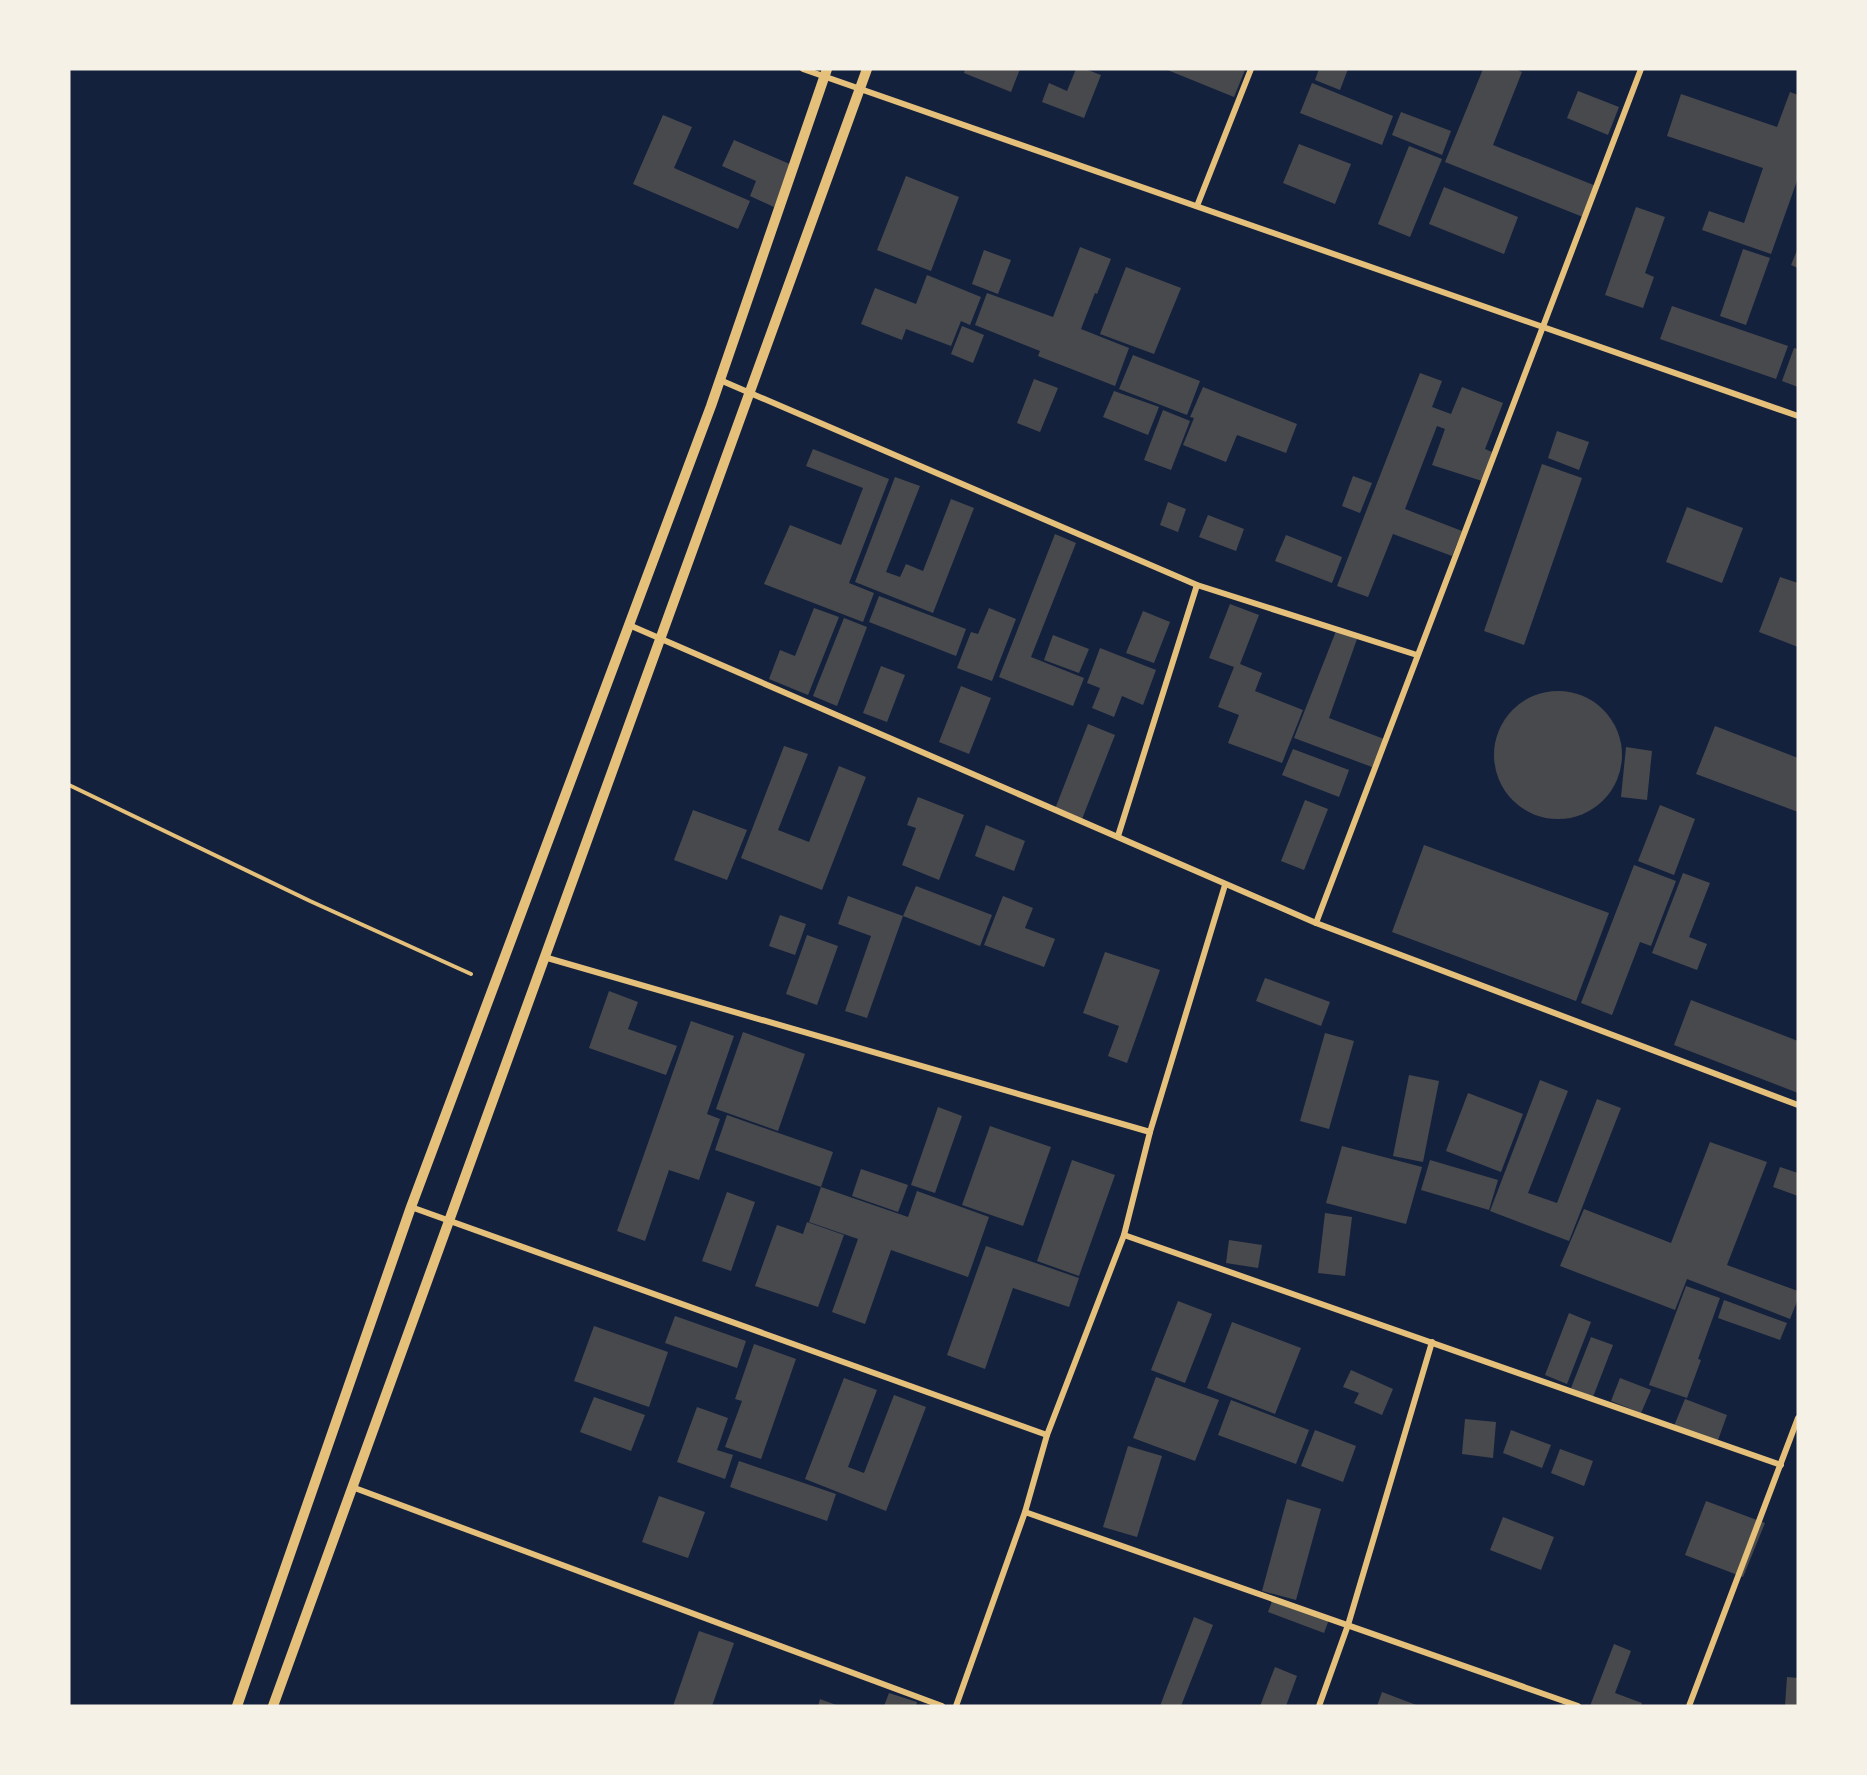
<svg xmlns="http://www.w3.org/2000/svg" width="1867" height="1775" viewBox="0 0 1867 1775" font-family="'Fira Sans',sans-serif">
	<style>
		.building { fill: #48494c }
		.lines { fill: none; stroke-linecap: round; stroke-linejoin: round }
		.path { stroke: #e5c07b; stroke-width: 4 }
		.minor { stroke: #e5c07b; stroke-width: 6 }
		.tertiary { stroke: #e5c07b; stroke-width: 10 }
	</style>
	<rect width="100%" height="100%" fill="#14213d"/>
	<!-- building -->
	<g class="building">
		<path d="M965,69H1020L1011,92L964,73Z"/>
		<path d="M1076,69H1085L1101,75L1084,118L1042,102L1049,83L1067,91Z"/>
		<path d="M1165,69H1243L1245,70L1234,97Z"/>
		<path d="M1319,69H1348L1340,90L1315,80Z"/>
		<path d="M1483,69H1515L1522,72L1493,145L1596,186L1583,217L1445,162Z"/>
		<path d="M1312,83L1393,116L1382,145L1300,113Z"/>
		<path d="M1578,91L1619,107L1608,135L1567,118Z"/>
		<path d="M1790,92L1798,95V178L1771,254L1702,230L1709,211L1744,223L1763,168L1667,136L1681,94L1777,127Z"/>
		<path d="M1401,112L1451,131L1442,155L1392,135Z"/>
		<path d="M663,115L692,127L674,168L750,201L738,229L633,184Z"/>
		<path d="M734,140L792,165L774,207L750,196L756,181L722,166Z"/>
		<path d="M1299,144L1351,164L1335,204L1283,183Z"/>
		<path d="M1409,146L1442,159L1410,237L1378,224Z"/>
		<path d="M906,176L959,197L931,271L877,250Z"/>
		<path d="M1444,187L1518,217L1504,254L1429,224Z"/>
		<path d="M1636,207L1665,217L1645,273L1654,277L1643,308L1605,295Z"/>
		<path d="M1080,247L1111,259L1097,294L1095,293L1081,329L1129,348L1115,386L1038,356L1040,351L975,325L987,293L1053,317Z"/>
		<path d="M1798,248V268L1791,265Z"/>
		<path d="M1743,249L1770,258L1746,325L1720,316Z"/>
		<path d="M984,250L1011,260L998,294L972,284Z"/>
		<path d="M1126,267L1181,288L1154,354L1100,334Z"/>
		<path d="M927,275L981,297L970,325L961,321L951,346L906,329L902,340L861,324L875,288L916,304Z"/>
		<path d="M1672,306L1788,346L1776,379L1660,339Z"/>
		<path d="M962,326L984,335L973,363L951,354Z"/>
		<path d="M1794,348L1798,349V387L1782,381Z"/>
		<path d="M1133,355L1200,381L1187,415L1119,389Z"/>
		<path d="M1420,373L1442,381L1432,407L1451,414L1462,387L1503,403L1485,449L1492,452L1482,481L1432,465L1445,429L1437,426L1405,509L1462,531L1452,556L1393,534L1368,597L1337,586Z"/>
		<path d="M1034,379L1058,388L1040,432L1017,423Z"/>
		<path d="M1203,387L1297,424L1286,453L1237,435L1226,462L1183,445L1194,418L1190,417Z"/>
		<path d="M1114,391L1159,407L1148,435L1103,417Z"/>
		<path d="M1163,410L1190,421L1171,470L1144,460Z"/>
		<path d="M1557,431L1589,442L1579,470L1548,458Z"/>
		<path d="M813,449L889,479L849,583L874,593L863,622L764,584L790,525L841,545L863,488L806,466Z"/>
		<path d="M1542,464L1582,478L1524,645L1484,631Z"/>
		<path d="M1353,476L1372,483L1360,513L1342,506Z"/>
		<path d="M895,477L920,486L886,572L900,577L906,564L923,571L951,499L974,508L933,613L855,582Z"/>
		<path d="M1168,502L1186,509L1178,532L1160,525Z"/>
		<path d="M1687,507L1743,528L1722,583L1666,562Z"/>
		<path d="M1208,515L1244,529L1236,551L1199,537Z"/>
		<path d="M1055,534L1076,543L1031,657L1084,678L1073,706L999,677Z"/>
		<path d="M1286,535L1342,557L1332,583L1275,561Z"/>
		<path d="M1780,577L1798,583V647L1759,632Z"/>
		<path d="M879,596L966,629L956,656L869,622Z"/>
		<path d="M1230,604L1259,615L1240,664L1262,673L1255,691L1303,710L1282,763L1228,743L1239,715L1218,707L1234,667L1209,658Z"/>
		<path d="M814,608L839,617L808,695L769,679L780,650L795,656Z"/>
		<path d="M989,608L1016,619L992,681L957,668L971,632L978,634Z"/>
		<path d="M1143,611L1170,622L1154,663L1126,653Z"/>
		<path d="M844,618L867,627L837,706L813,696Z"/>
		<path d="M1336,631L1357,639L1329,718L1384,739L1372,767L1294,738Z"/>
		<path d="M1053,635L1089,649L1079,673L1044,660Z"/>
		<path d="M1100,648L1156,670L1143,705L1122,696L1114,717L1092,708L1100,688L1087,683Z"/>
		<path d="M881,666L905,675L887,722L863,713Z"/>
		<path d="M961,686L991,698L969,754L939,742Z"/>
		<circle cx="1558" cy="755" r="64"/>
		<path d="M1088,724L1115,735L1082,819L1055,809Z"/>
		<path d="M1715,726L1798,758V812L1696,774Z"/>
		<path d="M784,746L808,754L778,830L809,842L839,766L866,777L822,890L741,858Z"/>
		<path d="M1626,747L1652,751L1647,800L1621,797Z"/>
		<path d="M1293,749L1349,770L1339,797L1282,775Z"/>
		<path d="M918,797L964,815L939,880L902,865L916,828L907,825Z"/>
		<path d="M1305,800L1328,809L1304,870L1281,861Z"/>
		<path d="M1660,805L1695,819L1674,875L1638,861Z"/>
		<path d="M693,810L747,830L727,880L674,860Z"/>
		<path d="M986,825L1025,841L1014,871L975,856Z"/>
		<path d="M1424,845L1609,913L1576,1001L1392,932Z"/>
		<path d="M1634,865L1676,881L1651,946L1640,942L1612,1015L1581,1003Z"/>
		<path d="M1683,873L1710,883L1689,937L1707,944L1697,970L1652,953Z"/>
		<path d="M916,886L992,915L980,946L903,916Z"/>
		<path d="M848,896L903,916L867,1018L845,1011L871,936L838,924Z"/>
		<path d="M1003,896L1033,908L1025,928L1055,939L1044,967L984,945Z"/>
		<path d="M780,915L806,924L795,955L769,946Z"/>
		<path d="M807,935L838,946L817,1005L786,994Z"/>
		<path d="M1105,952L1160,970L1127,1063L1108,1056L1119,1026L1083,1013Z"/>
		<path d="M1265,978L1330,1002L1321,1026L1256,1001Z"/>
		<path d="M609,991L638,1002L628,1029L677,1046L666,1075L589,1048Z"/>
		<path d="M1691,1000L1798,1041V1093L1674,1045Z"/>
		<path d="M691,1021L734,1036L707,1114L720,1119L699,1180L669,1170L645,1241L617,1231Z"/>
		<path d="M743,1032L805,1054L778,1131L716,1109Z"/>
		<path d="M1325,1033L1354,1041L1329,1129L1300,1121Z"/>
		<path d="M1409,1075L1439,1081L1423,1162L1393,1156Z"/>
		<path d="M1540,1080L1568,1091L1528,1193L1557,1203L1597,1099L1621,1108L1569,1241L1490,1211Z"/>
		<path d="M1468,1093L1523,1114L1501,1172L1446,1151Z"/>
		<path d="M938,1107L962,1116L935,1193L911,1185Z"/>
		<path d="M727,1115L833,1152L821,1187L715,1150Z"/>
		<path d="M990,1126L1051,1147L1023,1226L962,1205Z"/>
		<path d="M1710,1142L1767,1162L1727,1265L1798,1291V1299L1790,1319L1687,1279L1675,1310L1560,1266L1584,1209L1671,1243Z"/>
		<path d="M1342,1146L1422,1167L1406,1224L1326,1203Z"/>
		<path d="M1072,1160L1115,1175L1079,1276L1037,1261Z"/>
		<path d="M1430,1160L1498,1180L1489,1210L1421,1190Z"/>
		<path d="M1780,1167L1798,1173V1196L1773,1187Z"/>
		<path d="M861,1169L908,1185L898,1212L852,1196Z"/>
		<path d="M821,1187L908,1217L917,1191L989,1217L968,1277L891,1250L865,1324L832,1312L858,1239L809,1222Z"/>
		<path d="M727,1192L755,1202L731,1271L702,1261Z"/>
		<path d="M1325,1213L1352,1217L1345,1276L1318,1273Z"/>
		<path d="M807,1222L844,1235L818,1307L755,1286L777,1225L803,1234Z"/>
		<path d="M1229,1240L1262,1245L1258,1268L1226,1263Z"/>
		<path d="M986,1246L1079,1278L1069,1307L1013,1288L985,1369L947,1355Z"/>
		<path d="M1686,1286L1720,1298L1698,1359L1701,1360L1687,1398L1649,1385Z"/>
		<path d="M1724,1300L1787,1323L1780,1340L1718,1318Z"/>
		<path d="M1178,1301L1212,1314L1185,1383L1151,1370Z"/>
		<path d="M1569,1313L1591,1322L1567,1384L1545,1375Z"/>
		<path d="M675,1316L746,1341L737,1368L665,1343Z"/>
		<path d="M1232,1322L1301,1348L1275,1414L1207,1388Z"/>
		<path d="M594,1326L668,1352L649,1407L574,1381Z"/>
		<path d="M1591,1337L1613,1345L1593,1397L1571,1388Z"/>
		<path d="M754,1344L796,1359L761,1459L725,1447L742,1401L735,1399Z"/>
		<path d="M1351,1370L1393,1389L1382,1415L1354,1403L1359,1393L1343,1387Z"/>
		<path d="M1156,1377L1219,1400L1195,1461L1133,1438Z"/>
		<path d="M844,1378L877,1390L848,1467L864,1473L894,1395L926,1407L886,1511L805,1479Z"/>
		<path d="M1620,1378L1651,1390L1641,1413L1611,1401Z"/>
		<path d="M594,1397L645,1415L631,1451L580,1432Z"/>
		<path d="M1685,1399L1727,1415L1717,1443L1674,1426Z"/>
		<path d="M1231,1400L1309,1430L1296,1464L1218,1435Z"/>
		<path d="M697,1407L728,1418L717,1450L733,1455L725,1479L677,1462Z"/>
		<path d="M1465,1419L1496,1422L1493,1458L1462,1454Z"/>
		<path d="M1315,1430L1356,1446L1343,1482L1301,1466Z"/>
		<path d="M1511,1430L1551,1445L1542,1468L1503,1453Z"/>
		<path d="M1128,1446L1162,1456L1137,1537L1103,1527Z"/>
		<path d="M1560,1449L1593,1461L1584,1486L1551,1473Z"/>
		<path d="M739,1461L836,1494L827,1521L730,1487Z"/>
		<path d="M659,1496L705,1512L688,1558L642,1542Z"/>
		<path d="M1287,1499L1321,1509L1296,1600L1262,1591Z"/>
		<path d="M1706,1501L1765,1523L1743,1577L1685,1555Z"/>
		<path d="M1503,1517L1554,1537L1541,1570L1490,1550Z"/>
		<path d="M1274,1596L1330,1617L1324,1633L1268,1612Z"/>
		<path d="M1194,1617L1213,1625L1181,1706H1160Z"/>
		<path d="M699,1631L734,1643L712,1706H673Z"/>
		<path d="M1614,1644L1631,1651L1615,1693L1642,1703L1641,1706H1590Z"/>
		<path d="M1275,1667L1297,1676L1286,1706H1260Z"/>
		<path d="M1787,1677L1798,1678V1706H1785Z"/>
		<path d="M1382,1692L1419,1706H1377Z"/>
		<path d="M889,1693L917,1702L916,1706H884Z"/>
		<path d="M820,1699L839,1706H818Z"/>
	</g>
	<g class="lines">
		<!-- path -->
		<path class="path" d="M69,785L310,901L471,974"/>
		<!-- minor -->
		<g class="minor">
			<path d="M803,69L1798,416"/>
			<path d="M1197,206L1251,69"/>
			<path d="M720,380L1197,585L1417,655"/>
			<path d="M629,625L1316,923L1798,1105"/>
			<path d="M1118,836L1197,585"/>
			<path d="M1316,923L1641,69"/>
			<path d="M544,957L1150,1132"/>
			<path d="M411,1207L1047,1435"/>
			<path d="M1124,1235L1781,1465"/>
			<path d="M352,1487L942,1706"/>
			<path d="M1025,1512L1578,1706"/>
			<path d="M956,1706L1025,1512L1047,1435L1124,1235L1150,1132L1225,885"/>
			<path d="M1319,1706L1348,1625L1432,1342"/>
			<path d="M1689,1706L1798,1418"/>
		</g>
		<!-- tertiary -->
		<g class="tertiary">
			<path d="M237,1706L411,1207L711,406L827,69"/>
			<path d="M273,1706L867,69"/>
		</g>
	</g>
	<!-- border -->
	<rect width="1867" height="1775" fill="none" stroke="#f6f1e7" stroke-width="141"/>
</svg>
